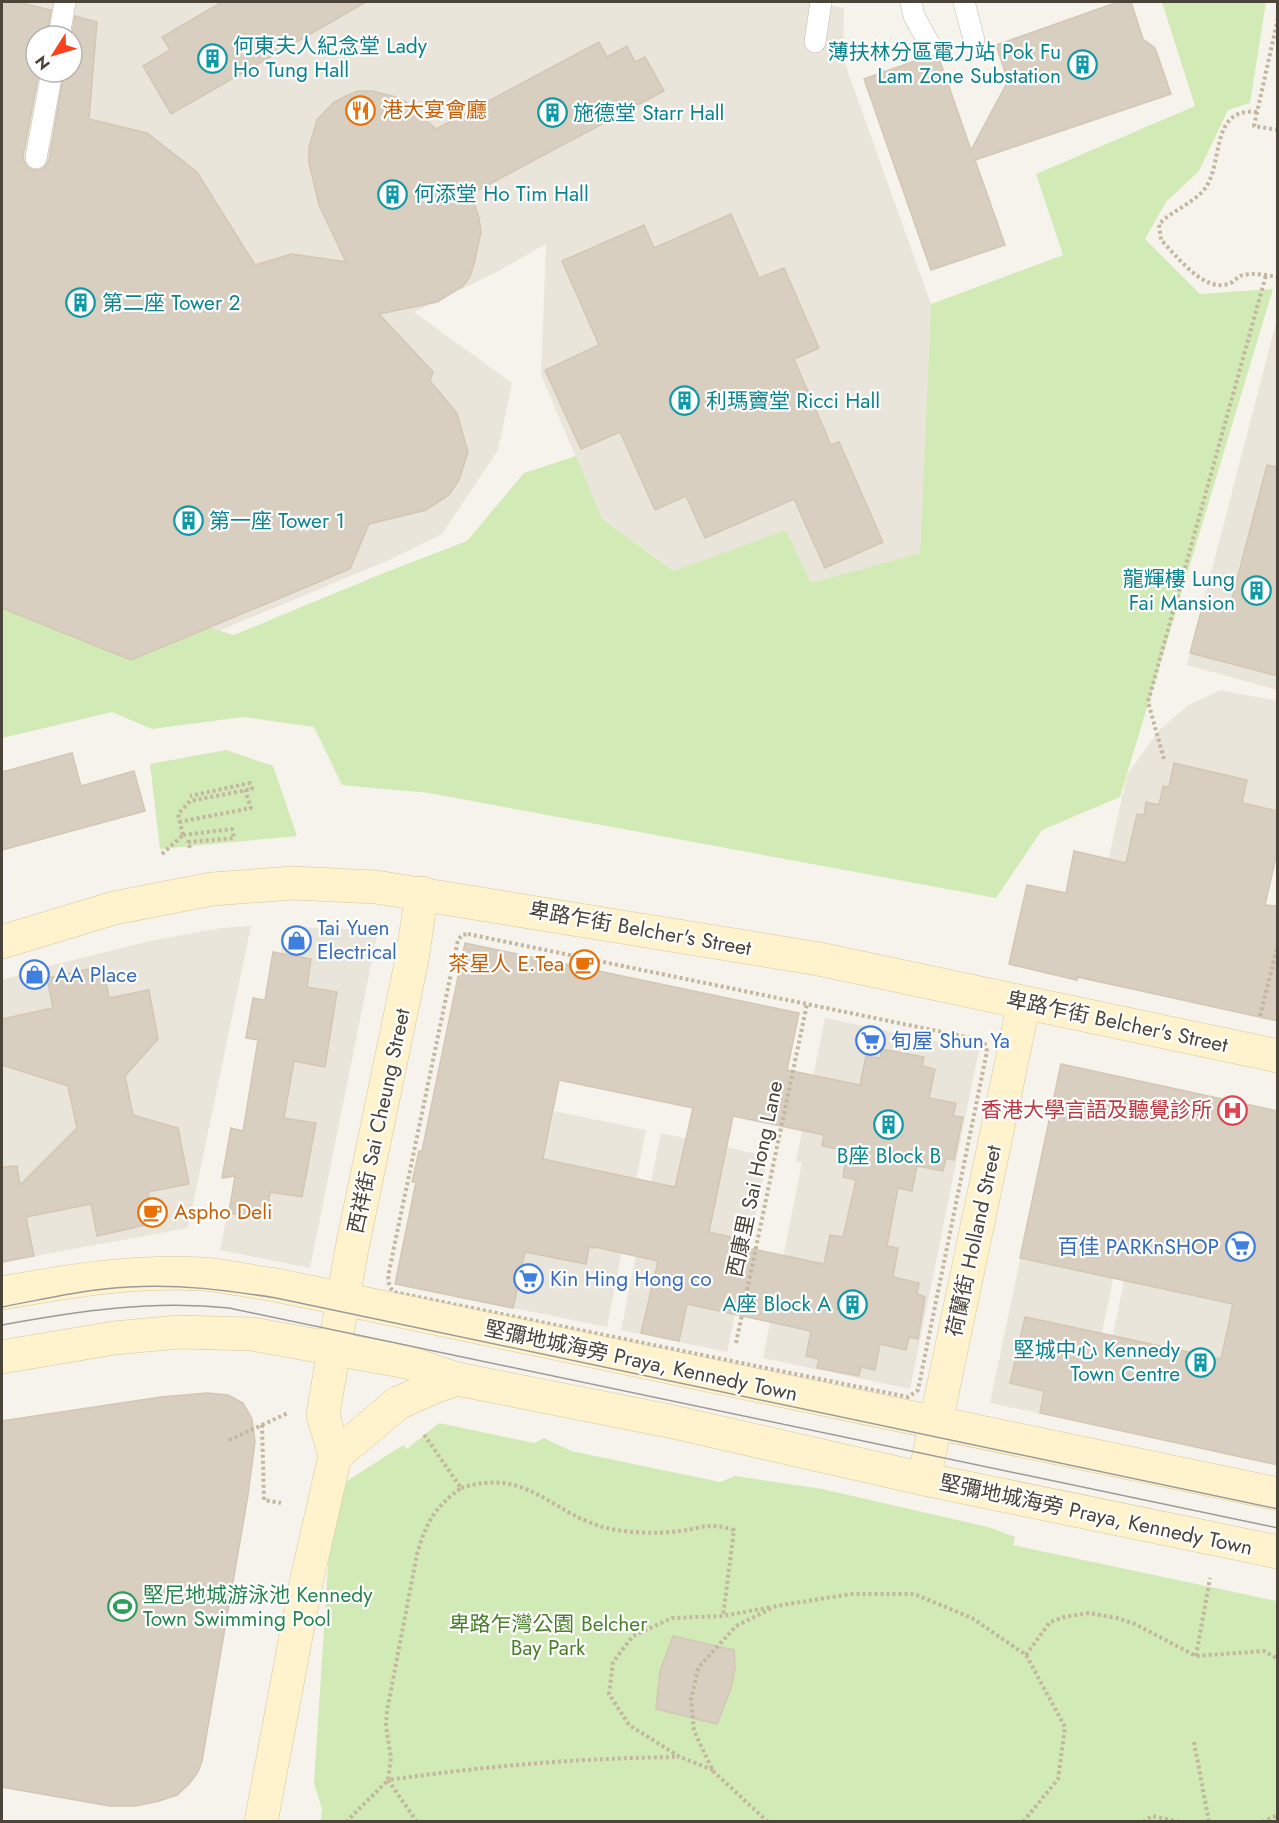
<svg xmlns="http://www.w3.org/2000/svg" width="1279" height="1823" viewBox="0 0 1279 1823" font-family="Jost,'Noto Sans TC',sans-serif">
	<style>
		.residential { fill: #eae5da; fill-rule: evenodd }
		.green { fill: #d2eab5 }
		.building { fill: #d8cfc1; stroke: #d3c7b4; stroke-width: 1.5; fill-rule: evenodd }
		.lines { fill: none; stroke-linecap: round; stroke-linejoin: round }
		.lane-casing { stroke: #c2bbae; stroke-width: 22 }
		.secondary-casing { stroke: #d6c79b; stroke-width: 34 }
		.path { stroke: #c4b79f; stroke-width: 4; stroke-dasharray: 3 3; stroke-linecap: butt }
		.lane { stroke: #fff; stroke-width: 21 }
		.secondary { stroke: #fff3cd; stroke-width: 33 }
		.tram { stroke: #9a9a9a; stroke-width: 1.5 }
		.labels { text-anchor: middle; dominant-baseline: central; stroke-width: 4.5; stroke-linejoin: round; paint-order: stroke }
		.culture-label { font-size: 21px; fill: #0d838f; stroke: #fff; text-anchor: start }
		.food-label { font-size: 21px; fill: #c56008; stroke: #fff; text-anchor: start }
		.shop-label { font-size: 21px; fill: #366cbe; stroke: #fff; text-anchor: start }
		.street-label { font-size: 21px; fill: #4b4439; stroke: #fff }
		.health-label { font-size: 21px; fill: #be3a42; stroke: #fff; text-anchor: end }
		.leisure-label { font-size: 21px; fill: #27864d; stroke: #fff; text-anchor: start }
		.park-label { font-size: 21px; fill: #4a7f2a; stroke: #fff }
	</style>
	<rect width="100%" height="100%" fill="#f6f3ec"/>
	<!-- residential -->
	<g class="residential">
		<path d="M2,2H814L844,8L843,58L931,304L920,553L811,583L786,530L675,571L602,519L541,375L546,244L491,275L414,312L512,383L498,450L442,534L387,561L2,721ZM36,36H72V72H36Z"/>
		<path d="M1277,319V690L1187,665Z"/>
		<path d="M1221,690L1277,701V848L1242,1013L1082,979L1127,775L1160,729L1190,704Z"/>
		<path d="M251,926L188,1228L2,1262V980L45,967L154,940L222,928Z"/>
		<path d="M286,927L378,930L310,1268L220,1250Z"/>
		<path d="M825,1018L979,1050L910,1389L763,1358L802,1163L796,1161Z"/>
		<path d="M1061,1064L1154,1084L1083,1423L990,1403Z"/>
		<path d="M435,1089L552,1114L520,1279L554,1111L646,1130L607,1327L395,1284Z"/>
		<path d="M661,1133L768,1156L727,1352L621,1330Z"/>
		<path d="M1146,1176L1277,1205V1465L1094,1425Z"/>
	</g>
	<!-- green -->
	<g class="green">
		<path d="M1162,2H1266L1250,103L1228,110L1199,171L1166,202L1145,239L1200,294L1273,289L1120,797L1042,830L996,898L429,793L342,785L314,727L243,717L152,729L112,712L2,738V603L66,585L234,635L381,574L467,541L524,473L576,456L602,519L674,571L786,530L811,583L920,553L931,304L1063,255L1036,174L1195,106Z"/>
		<path d="M226,750L273,766L297,836L160,849L150,764Z"/>
		<path d="M439,1423L534,1443L544,1438L571,1451L720,1482L735,1476L822,1489L988,1527L1015,1537L1013,1545L1277,1601V1821L322,1822L321,1819L322,1810L314,1783L333,1490L403,1445L407,1449Z"/>
	</g>
	<!-- building -->
	<g class="building">
		<path d="M2,2H17L51,10L47,36H36V72H39L23,156L24,162L27,167L33,170H40L45,167L49,160L64,72H72V36L75,16L97,22L89,119L147,133L197,172L255,265L292,254L346,262L319,205L309,163V147L317,120L334,102L346,96L358,91H372L396,97L406,102L436,129L599,42L607,57L627,46L635,62L645,57L664,91L471,194L479,218L481,232L474,264L470,277L463,286L437,302L379,314L433,372L430,381L457,413L468,452L459,480L449,495L426,510L369,524L350,569L131,660L2,608Z"/>
		<path d="M222,2H366L171,114L143,66L170,50L162,37Z"/>
		<path d="M1118,2H1131L1143,39L1155,48L1171,94L975,160L1005,245L931,270L864,79L926,57L930,58L938,55L971,150L1008,81L996,45Z"/>
		<path d="M731,214L759,278L784,268L819,348L794,359L831,445L839,442L883,542L825,568L794,499L705,538L686,496L655,510L620,432L581,449L545,370L599,345L562,261L644,225L654,248Z"/>
		<path d="M1267,465L1278,467V676L1190,653L1203,604L1229,610Z"/>
		<path d="M72,753L81,786L134,771L145,811L2,850V772Z"/>
		<path d="M1174,763L1247,780L1242,803L1278,811V848L1265,905L1278,906V1021L1078,977L1077,980L1009,964L1027,885L1066,893L1074,851L1126,863L1137,814L1144,815L1146,802L1159,805L1163,786L1169,787Z"/>
		<path d="M465,943L799,1013L787,1070L860,1085L866,1056L880,1058L882,1049L924,1057L922,1066L935,1069L929,1098L956,1103L953,1116L963,1117L954,1160L946,1158L943,1171L917,1166L912,1191L898,1188L887,1246L898,1248L893,1277L919,1283L917,1294L925,1297L918,1339L909,1337L906,1350L880,1344L875,1370L861,1367L859,1376L817,1368L819,1359L806,1356L811,1331L687,1304L679,1341L641,1333L658,1261L595,1247L594,1248L589,1247L586,1264L525,1252L513,1308L395,1284L416,1182H412L419,1151H422ZM559,1080L693,1108L675,1187L543,1159ZM733,1116L824,1135L822,1146L847,1151L843,1177L856,1180L843,1237L830,1235L824,1264L748,1248L749,1241L709,1232Z"/>
		<path d="M273,952L311,959L307,987L337,992L325,1067L294,1061L284,1118L316,1123L302,1197L270,1192L266,1220L229,1213L235,1176L222,1178L231,1128L243,1131L258,1040L246,1038L253,998L265,1000Z"/>
		<path d="M103,966L109,998L149,990L158,1039L125,1076L133,1115L178,1128L189,1184L148,1192L154,1223L97,1236L91,1204L26,1217L34,1256L2,1262V1167L17,1166L20,1185L77,1128L68,1086L2,1065V1019L53,1008L47,978Z"/>
		<path d="M1061,1064L1278,1111V1465L1040,1413L1044,1391L1010,1383L1025,1317L1221,1359L1233,1304L1020,1258Z"/>
		<path d="M207,1393L228,1395L243,1403L252,1419L255,1442L248,1495L202,1761L198,1772L189,1784L177,1795L159,1801L136,1806H110L2,1787V1421L161,1397Z"/>
		<path d="M673,1636L734,1650L735,1669L731,1688L717,1724L656,1709L660,1671Z"/>
	</g>
	<g class="lines">
		<defs>
			<g id="lane">
				<path d="M911,2L914,16L930,45"/>
				<path d="M964,2L974,40"/>
				<path d="M59,36L65,2"/>
				<path d="M815,42L821,2"/>
				<path d="M36,158L52,72"/>
			</g>
			<g id="secondary">
				<path d="M2,942L114,908L212,889L292,883L376,887L819,959L1278,1056"/>
				<path d="M2,1293C69,1281 134,1270 203,1274C227,1276 252,1282 276,1285L1278,1494"/>
				<path d="M2,1357L114,1338L179,1332L252,1334L407,1362L457,1379L669,1421L924,1479L1278,1552"/>
				<path d="M335,1456L398,1403L439,1385L457,1379"/>
				<path d="M924,1479L1024,1003"/>
				<path d="M261,1822L306,1583L335,1456L323,1415L325,1402L352,1248L412,959L422,893"/>
			</g>
		</defs>
		<!-- lane casing -->
		<use href="#lane" class="lane-casing"/>
		<!-- secondary casing -->
		<use href="#secondary" class="secondary-casing"/>
		<!-- path -->
		<g class="path">
			<path d="M1278,18L1254,126L1278,130"/>
			<path d="M1257,112C1208,107 1225,166 1203,191C1191,204 1172,211 1159,224L1161,240C1177,256 1203,292 1228,284C1233,283 1236,278 1240,276C1251,272 1266,275 1278,277"/>
			<path d="M1164,759L1148,702L1266,275"/>
			<path d="M179,822L251,808L245,790"/>
			<path d="M183,835L178,814L190,801L252,789L250,783L190,796"/>
			<path d="M183,835L232,829L234,838L188,842L191,851"/>
			<path d="M162,854L183,835"/>
			<path d="M468,934L981,1040L985,1044L987,1051L918,1390L908,1397L394,1292C384,1283 390,1269 392,1257L458,940L462,935Z"/>
			<path d="M1260,1016L1278,944"/>
			<path d="M736,1343L807,1004"/>
			<path d="M262,1425L288,1413"/>
			<path d="M229,1440L262,1425L264,1500L281,1503"/>
			<path d="M461,1488C530,1466 551,1516 611,1529C633,1533 658,1534 680,1531C704,1528 708,1522 734,1530L723,1616"/>
			<path d="M1026,1655L1050,1622L1064,1617L1089,1613L1117,1618L1135,1624L1196,1656L1264,1651L1278,1659"/>
			<path d="M1196,1656L1210,1578"/>
			<path d="M1194,1742L1209,1822"/>
			<path d="M713,1770L680,1757L629,1725L609,1694L613,1662L633,1636L672,1618L723,1616L771,1607"/>
			<path d="M346,1822L388,1780L391,1758L386,1726L387,1711L417,1554C427,1521 434,1508 461,1488L423,1433"/>
			<path d="M417,1822L388,1780C485,1766 581,1758 679,1757"/>
			<path d="M768,1822L713,1771L694,1731L691,1700L698,1668L736,1626L776,1606L851,1594H914L972,1618L1026,1655L1065,1727L1058,1779L1023,1822"/>
			<path d="M1143,1822L1152,1816L1180,1822"/>
			<path d="M1262,1822L1278,1815"/>
		</g>
		<!-- lane -->
		<use href="#lane" class="lane"/>
		<!-- secondary -->
		<use href="#secondary" class="secondary"/>
		<!-- tram -->
		<g class="tram">
			<path d="M2,1307C44,1299 86,1289 129,1287C179,1284 226,1290 276,1298L1278,1509"/>
			<path d="M2,1325C78,1311 152,1300 229,1308L1278,1528"/>
		</g>
	</g>
	<!-- icons -->
	<defs>
		<symbol id="building-ring" viewBox="-11 -11 22 22"><circle r="9.5" fill="#fff" stroke="#0f9aa8" stroke-width="1.5"/><path d="M-4-6H4V6H1V3H-1V6H-4ZM-2.5-4.3h1.7v1.8h-1.7ZM.8-4.3h1.7v1.8H.8ZM-2.5-1h1.7V.8h-1.7ZM.8-1h1.7V.8H.8Z" fill="#0f9aa8"/></symbol>
		<symbol id="restaurant-ring" viewBox="-11 -11 22 22"><circle r="9.5" fill="#fff" stroke="#e8710a" stroke-width="1.5"/><path d="M-5-6h1v4h1v-4h1v4h1v-4h1v5L-1.5 .5V6h-2V.5L-5-1ZM5-6V6H3V1.5H1.5Q1.5-4 5-6Z" fill="#e8710a"/></symbol>
		<symbol id="shop-ring" viewBox="-11 -11 22 22"><circle r="9.5" fill="#fff" stroke="#3f7fe0" stroke-width="1.5"/><path d="M-5-2.5h2.3a2.7 3.5 0 0 1 5.4 0H5L5.5 6h-11ZM-1.5-2.5h3a1.5 2.3 0 0 0-3 0Z" fill="#3f7fe0"/></symbol>
		<symbol id="cafe-ring" viewBox="-11 -11 22 22"><circle r="9.5" fill="#fff" stroke="#e8710a" stroke-width="1.5"/><path d="M-5.5-4.5H6V0H3Q3 3.5 0 3.5H-2.5Q-5.5 3.5-5.5 0ZM3-3.2v2h1.7v-2ZM-6 4.5H4V6H-6Z" fill="#e8710a"/></symbol>
		<symbol id="supermarket-ring" viewBox="-11 -11 22 22"><circle r="9.5" fill="#fff" stroke="#3f7fe0" stroke-width="1.5"/><path d="M-6-5.5h2.5l.6 2H6L4.5 2H-2.5L-4.4-4H-6ZM-1.5 3.2a1.3 1.3 0 1 0 .1 0ZM3 3.2a1.3 1.3 0 1 0 .1 0Z" fill="#3f7fe0"/></symbol>
		<symbol id="hospital-ring" viewBox="-11 -11 22 22"><circle r="9.5" fill="#fff" stroke="#e0444e" stroke-width="1.5"/><path d="M-5-5h3v3.5h4V-5h3V5h-3V1.5h-4V5h-3Z" fill="#e0444e"/></symbol>
		<symbol id="stadium-ring" viewBox="-11 -11 22 22"><circle r="9.5" fill="#fff" stroke="#2e9e5b" stroke-width="1.5"/><path d="M0-5a6.5 5 0 1 0 0 10a6.5 5 0 1 0 0-10ZM-3.5-1.8h7v3.6h-7Z" fill="#2e9e5b"/></symbol>
	</defs>
	<g fill-rule="evenodd">
		<use href="#building-ring" x="196" y="42" width="33" height="33"/>
		<use href="#building-ring" x="1066" y="48" width="33" height="33"/>
		<use href="#restaurant-ring" x="344" y="94" width="33" height="33"/>
		<use href="#building-ring" x="536" y="96" width="33" height="33"/>
		<use href="#building-ring" x="376" y="178" width="33" height="33"/>
		<use href="#building-ring" x="64" y="286" width="33" height="33"/>
		<use href="#building-ring" x="668" y="384" width="33" height="33"/>
		<use href="#building-ring" x="172" y="504" width="33" height="33"/>
		<use href="#building-ring" x="1240" y="574" width="33" height="33"/>
		<use href="#shop-ring" x="280" y="924" width="33" height="33"/>
		<use href="#cafe-ring" x="568" y="948" width="33" height="33"/>
		<use href="#shop-ring" x="18" y="958" width="33" height="33"/>
		<use href="#supermarket-ring" x="854" y="1024" width="33" height="33"/>
		<use href="#hospital-ring" x="1216" y="1094" width="33" height="33"/>
		<use href="#building-ring" x="872" y="1108" width="33" height="33"/>
		<use href="#cafe-ring" x="136" y="1196" width="33" height="33"/>
		<use href="#supermarket-ring" x="1224" y="1230" width="33" height="33"/>
		<use href="#supermarket-ring" x="512" y="1262" width="33" height="33"/>
		<use href="#building-ring" x="836" y="1288" width="33" height="33"/>
		<use href="#building-ring" x="1184" y="1346" width="33" height="33"/>
		<use href="#stadium-ring" x="106" y="1590" width="33" height="33"/>
	</g>
	<g class="labels">
		<!-- culture labels -->
		<g class="culture-label">
			<text x="233" y="46">何東夫人紀念堂 Lady<tspan x="233" dy="24">Ho Tung Hall</tspan></text>
			<text x="1061" y="52" text-anchor="end">薄扶林分區電力站 Pok Fu<tspan x="1061" dy="24">Lam Zone Substation</tspan></text>
			<text x="573" y="113">施德堂 Starr Hall</text>
			<text x="414" y="194">何添堂 Ho Tim Hall</text>
			<text x="102" y="303">第二座 Tower 2</text>
			<text x="706" y="401">利瑪竇堂 Ricci Hall</text>
			<text x="209" y="521">第一座 Tower 1</text>
			<text x="1235" y="579" text-anchor="end">龍輝樓 Lung<tspan x="1235" dy="24">Fai Mansion</tspan></text>
			<text x="889" y="1156" text-anchor="middle">B座 Block B</text>
			<text x="831" y="1304" text-anchor="end">A座 Block A</text>
			<text x="1180" y="1350" text-anchor="end">堅城中心 Kennedy<tspan x="1180" dy="24">Town Centre</tspan></text>
		</g>
		<!-- food labels -->
		<g class="food-label">
			<text x="382" y="110">港大宴會廳</text>
			<text x="564" y="964" text-anchor="end">茶星人 E.Tea</text>
			<text x="174" y="1212">Aspho Deli</text>
		</g>
		<!-- shop labels -->
		<g class="shop-label">
			<text x="317" y="928">Tai Yuen<tspan x="317" dy="24">Electrical</tspan></text>
			<text x="55" y="975">AA Place</text>
			<text x="891" y="1041">旬屋 Shun Ya</text>
			<text x="1219" y="1247" text-anchor="end">百佳 PARKnSHOP</text>
			<text x="550" y="1279">Kin Hing Hong co</text>
		</g>
		<!-- street labels -->
		<g class="street-label">
			<text transform="translate(640 929) rotate(10)">卑路乍街 Belcher's Street</text>
			<text transform="translate(1117 1022) rotate(12)">卑路乍街 Belcher's Street</text>
			<text transform="translate(379 1121) rotate(-78)">西祥街 Sai Cheung Street</text>
			<text transform="translate(755 1179) rotate(-78)">西康里 Sai Hong Lane</text>
			<text transform="translate(974 1241) rotate(-78)">荷蘭街 Holland Street</text>
			<text transform="translate(641 1361) rotate(12)">堅彌地城海旁 Praya, Kennedy Town</text>
			<text transform="translate(1096 1515) rotate(12)">堅彌地城海旁 Praya, Kennedy Town</text>
		</g>
		<!-- health labels -->
		<g class="health-label">
			<text x="1212" y="1110">香港大學言語及聽覺診所</text>
		</g>
		<!-- leisure labels -->
		<g class="leisure-label">
			<text x="143" y="1595">堅尼地城游泳池 Kennedy<tspan x="143" dy="24">Town Swimming Pool</tspan></text>
		</g>
		<!-- park labels -->
		<g class="park-label">
			<text x="548" y="1624">卑路乍灣公園 Belcher<tspan x="548" dy="24">Bay Park</tspan></text>
		</g>
	</g>
	<!-- border -->
	<rect width="1279" height="1823" fill="none" stroke="#4b4439" stroke-width="6"/>
	<!-- north arrow -->
	<g transform="translate(54 54) rotate(233)"><circle r="28" fill="#ffffff" stroke="#b7b4b0" stroke-width="1.5"/>
	<path d="M0-4.5L10 22L0 15L-10 22Z" fill="#fc3f1d"/>
	<text y="-9" font-size="16" font-weight="bold" text-anchor="middle" fill="#4b4439">N</text>
	</g>
</svg>
